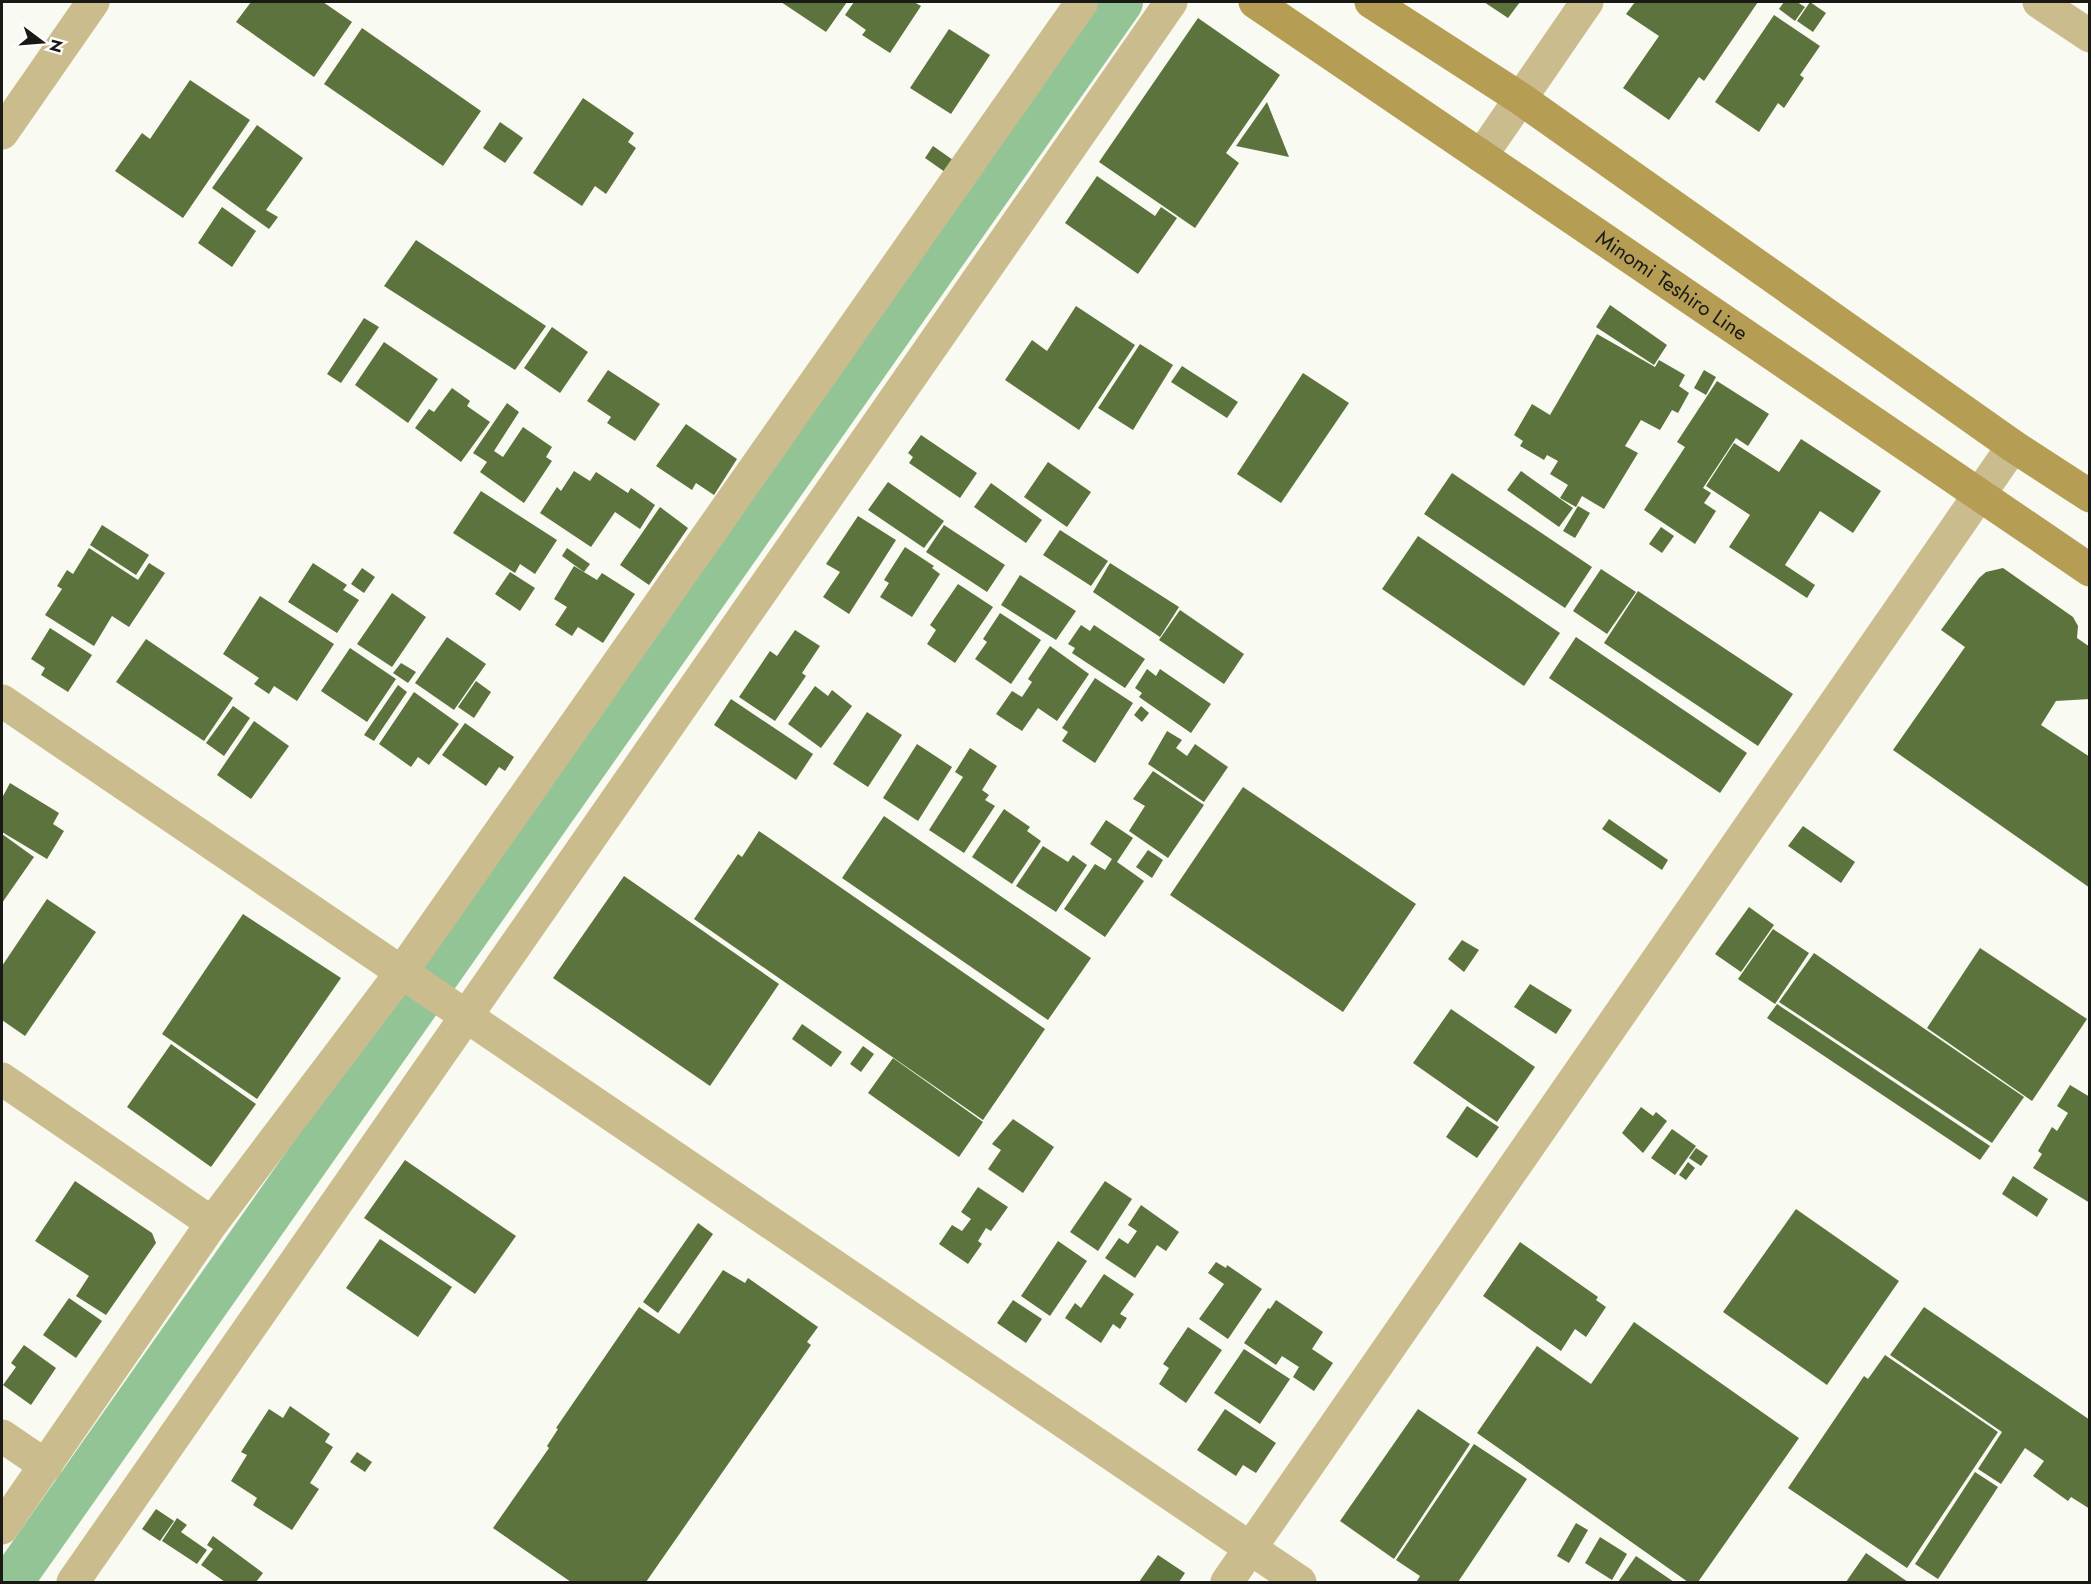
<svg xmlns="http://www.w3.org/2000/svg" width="2091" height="1584" viewBox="0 0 2091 1584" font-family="Jost,sans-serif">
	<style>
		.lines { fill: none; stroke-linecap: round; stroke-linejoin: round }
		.canal { stroke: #93c496; stroke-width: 44 }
		.building { fill: #5c733d }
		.minor { stroke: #cbbc8d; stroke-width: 33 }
		.tertiary { stroke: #cbbc8d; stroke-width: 33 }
		.secondary { stroke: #b59d54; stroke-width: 33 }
		.labels { text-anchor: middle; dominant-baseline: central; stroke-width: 5; stroke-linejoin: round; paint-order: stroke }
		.street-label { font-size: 21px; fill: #191916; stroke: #fff }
	</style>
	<rect width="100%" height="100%" fill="#f9faf1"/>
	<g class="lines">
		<!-- canal -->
		<path class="canal" d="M11,1582L1121,2"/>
	</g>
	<!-- building -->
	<g class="building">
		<path d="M251,2H323L352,22L314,77L236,22Z"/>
		<path d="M781,2H847L826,32Z"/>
		<path d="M854,2H914L921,6L890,53L862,35L866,30L845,15Z"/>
		<path d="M1484,2H1520L1508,18Z"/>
		<path d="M1635,2H1758L1704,81L1699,77L1669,120L1623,88L1659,36L1626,14Z"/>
		<path d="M1784,2H1797L1805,7L1795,21L1779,9Z"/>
		<path d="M1810,2L1826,13L1813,32L1797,21Z"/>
		<path d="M1774,15L1820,46L1800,75L1804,78L1784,108L1778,103L1759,132L1715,102Z"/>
		<path d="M1198,18L1280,75L1226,153L1239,163L1195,228L1099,162Z"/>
		<path d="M362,28L481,111L443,166L324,84Z"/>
		<path d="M949,29L990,55L951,114L910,88Z"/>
		<path d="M190,80L250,120L183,218L115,171L142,133L150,139Z"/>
		<path d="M583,98L634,133L628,142L636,148L606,194L595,186L582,206L533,173Z"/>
		<path d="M1267,102L1289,157L1236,146Z"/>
		<path d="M500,122L523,138L505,163L483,148Z"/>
		<path d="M257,125L303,158L266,210L278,217L269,229L212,188Z"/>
		<path d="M933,146L953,160L945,172L925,158Z"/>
		<path d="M1097,176L1155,216L1161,207L1177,218L1138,274L1065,223Z"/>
		<path d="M222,207L256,231L232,267L198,243Z"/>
		<path d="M416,240L546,326L515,370L384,286Z"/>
		<path d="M1610,305L1667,345L1654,365L1596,327Z"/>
		<path d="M1076,306L1135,345L1079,430L1005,380L1032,340L1047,351Z"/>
		<path d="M364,318L379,327L341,383L327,374Z"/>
		<path d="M552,327L588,352L560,393L524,368Z"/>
		<path d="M1597,334L1655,367L1659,360L1685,375L1679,386L1689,393L1678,413L1672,410L1660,430L1641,420L1625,446L1638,453L1604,509L1582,496L1576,507L1560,498L1568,485L1550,474L1558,461L1547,455L1544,460L1520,446L1523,441L1514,435L1532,404L1550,415Z"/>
		<path d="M384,342L438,379L408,423L355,385Z"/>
		<path d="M1140,344L1173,365L1133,430L1098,408Z"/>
		<path d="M1182,366L1238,402L1227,418L1171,382Z"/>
		<path d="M608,370L660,404L635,441L607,423L611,417L587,401Z"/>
		<path d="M1704,370L1716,377L1706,395L1694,388Z"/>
		<path d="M1303,373L1349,403L1281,503L1237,474Z"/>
		<path d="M1717,381L1769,414L1748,446L1736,438L1703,488L1711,493L1704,503L1716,511L1695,544L1644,510L1685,447L1677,442Z"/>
		<path d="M452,388L470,401L467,406L490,422L461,462L415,428L429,409L434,412Z"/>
		<path d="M507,403L519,412L494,451L503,457L523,427L552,447L546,457L552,461L524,503L480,472L487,462L473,453Z"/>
		<path d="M686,424L737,459L714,495L696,483L692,490L656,466Z"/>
		<path d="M921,435L977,473L960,498L909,463L913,457L908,453Z"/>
		<path d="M1801,439L1881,491L1853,533L1820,511L1785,565L1815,585L1807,598L1729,547L1750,515L1706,486L1734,443L1779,472Z"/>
		<path d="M1048,462L1091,492L1067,527L1024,497Z"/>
		<path d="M574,471L590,481L596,472L628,493L631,488L655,505L640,529L615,512L591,547L540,513L557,487L561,491Z"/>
		<path d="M1521,471L1573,508L1559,527L1507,490Z"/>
		<path d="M1452,473L1592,567L1565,608L1424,514Z"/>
		<path d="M888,482L944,521L924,548L868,510Z"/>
		<path d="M991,483L1042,520L1026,543L974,507Z"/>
		<path d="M481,491L557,540L535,574L520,564L515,573L453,533Z"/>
		<path d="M1578,506L1590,513L1575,538L1563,531Z"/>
		<path d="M660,507L688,528L649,585L620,565Z"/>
		<path d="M858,516L896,540L849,614L823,597L840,572L826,564Z"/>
		<path d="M102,525L149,555L136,575L90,545Z"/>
		<path d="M944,525L1005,565L987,592L926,552Z"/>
		<path d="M1661,527L1674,536L1662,553L1649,544Z"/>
		<path d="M1060,530L1108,561L1091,586L1043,555Z"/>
		<path d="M1418,536L1560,633L1524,686L1382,589Z"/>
		<path d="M905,547L934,566L932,568L940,574L912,617L880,597L889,583L884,580Z"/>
		<path d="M89,548L138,580L149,563L165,573L129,627L112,616L94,646L45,615L62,589L57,586L67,570L73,574Z"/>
		<path d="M567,548L590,564L584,572L562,556Z"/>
		<path d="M313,563L347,585L343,590L359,600L337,633L288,602Z"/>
		<path d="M1110,563L1179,607L1160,637L1093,592Z"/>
		<path d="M574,566L597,580L602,573L635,594L603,643L578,627L572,636L555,625L567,607L554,599Z"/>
		<path d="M362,568L375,577L364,593L351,584Z"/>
		<path d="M2003,568L2073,617L2078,626L2077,638L2090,647V699L2056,701L2041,725L2090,757V888L1893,750L1965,647L1941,630L1979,578L1986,572Z"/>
		<path d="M1601,569L1636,592L1607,634L1573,611Z"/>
		<path d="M510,572L535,588L520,611L495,594Z"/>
		<path d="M1020,575L1076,611L1056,640L1001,605Z"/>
		<path d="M958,584L993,607L955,663L927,644L936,630L930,625Z"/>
		<path d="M1638,591L1793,694L1758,746L1604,643Z"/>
		<path d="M392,593L426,617L392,667L357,644Z"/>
		<path d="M260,596L334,644L297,701L274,686L269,694L254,684L259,678L223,654Z"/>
		<path d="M1180,610L1244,654L1224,684L1159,640Z"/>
		<path d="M1000,613L1041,640L1011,684L975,659L987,642L983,639Z"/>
		<path d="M1081,625L1090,631L1094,625L1145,659L1125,688L1072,653L1075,648L1068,644Z"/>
		<path d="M50,628L92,655L68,692L41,675L45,668L31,659Z"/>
		<path d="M795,630L820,646L802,673L806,676L775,721L739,697L770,651L777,656Z"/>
		<path d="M447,637L486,664L454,710L415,683Z"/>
		<path d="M1576,637L1747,753L1720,793L1549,678Z"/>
		<path d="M146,639L233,698L204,741L116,682Z"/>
		<path d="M1050,646L1089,674L1057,721L1038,708L1022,731L996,714L1012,691L1022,697L1032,682L1028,679Z"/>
		<path d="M350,648L396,679L367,722L321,691Z"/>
		<path d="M401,663L416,672L408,683L393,673Z"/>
		<path d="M1147,669L1156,676L1160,669L1211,704L1191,733L1139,697L1142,693L1135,688Z"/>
		<path d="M1095,678L1133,703L1095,763L1062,741L1068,732L1062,728Z"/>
		<path d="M476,681L491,692L474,718L458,707Z"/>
		<path d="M398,685L407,692L374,741L364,735Z"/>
		<path d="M815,686L828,696L832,690L852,706L821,748L788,724Z"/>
		<path d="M414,692L459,724L429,765L418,757L411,767L379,744Z"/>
		<path d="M731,699L813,754L796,780L714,725Z"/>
		<path d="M233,706L250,718L224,756L206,743Z"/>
		<path d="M1141,706L1149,713L1142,722L1134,715Z"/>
		<path d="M867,712L902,735L868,787L833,764Z"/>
		<path d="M254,721L289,746L251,799L217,775Z"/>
		<path d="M465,723L514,757L505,771L499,767L486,786L442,755Z"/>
		<path d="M1167,731L1182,740L1176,748L1187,756L1195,744L1228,767L1204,802L1148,764Z"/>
		<path d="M917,744L952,767L918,821L883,798Z"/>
		<path d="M970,748L997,766L982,790L989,795L985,800L995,806L964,853L929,830L963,777L955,772Z"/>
		<path d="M1153,771L1204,805L1168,858L1129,831L1145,806L1133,799Z"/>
		<path d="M10,783L59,813L53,824L64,831L47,859L2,832V798Z"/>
		<path d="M1243,787L1416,904L1343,1012L1170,895Z"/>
		<path d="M1004,809L1030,827L1027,831L1041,841L1012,884L972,857Z"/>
		<path d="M884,816L1091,958L1048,1020L842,878Z"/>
		<path d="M1609,819L1668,860L1662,870L1602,829Z"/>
		<path d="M1106,820L1133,838L1117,862L1144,881L1105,937L1064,909L1095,864L1105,870L1112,859L1090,844Z"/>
		<path d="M1803,826L1855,862L1841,883L1788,846Z"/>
		<path d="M759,831L1045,1029L983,1120L694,919L738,854L742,857Z"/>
		<path d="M2,834L34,857L2,903Z"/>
		<path d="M1043,846L1068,862L1073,855L1087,865L1056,912L1016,886Z"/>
		<path d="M1148,850L1163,860L1152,878L1136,867Z"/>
		<path d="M624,876L779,984L710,1086L553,978Z"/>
		<path d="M47,899L96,932L25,1036L2,1020V966Z"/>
		<path d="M1749,907L1774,925L1741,972L1715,954Z"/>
		<path d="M243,914L341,978L257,1099L162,1034Z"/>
		<path d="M1773,929L1809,953L1775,1004L1738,979Z"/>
		<path d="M1462,940L1479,950L1464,972L1448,959Z"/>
		<path d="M1980,948L2087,1019L2032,1101L1927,1028Z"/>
		<path d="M1814,953L2024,1097L1992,1143L1779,1002Z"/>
		<path d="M1530,984L1572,1010L1556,1034L1514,1007Z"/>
		<path d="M1777,1004L1990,1146L1980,1160L1767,1018Z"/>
		<path d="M1451,1009L1535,1067L1497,1122L1413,1063Z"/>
		<path d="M802,1024L842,1052L831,1067L792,1039Z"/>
		<path d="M171,1044L256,1104L211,1167L127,1107Z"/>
		<path d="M863,1046L874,1054L861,1072L850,1064Z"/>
		<path d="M893,1058L983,1122L959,1157L868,1093Z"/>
		<path d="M2070,1085L2090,1097V1203L2033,1168L2042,1154L2038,1151L2052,1127L2057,1131L2068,1113L2057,1106Z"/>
		<path d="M1467,1106L1499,1127L1477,1158L1446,1137Z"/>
		<path d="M1641,1107L1653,1116L1656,1112L1667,1121L1643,1153L1622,1133Z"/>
		<path d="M1013,1119L1054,1147L1023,1193L988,1169L1001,1150L992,1144Z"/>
		<path d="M1672,1129L1696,1146L1675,1175L1651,1158Z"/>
		<path d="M1696,1148L1708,1156L1701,1166L1689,1158Z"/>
		<path d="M405,1160L516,1236L475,1294L364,1218Z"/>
		<path d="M1688,1162L1695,1168L1686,1180L1679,1175Z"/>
		<path d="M2013,1176L2048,1199L2037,1217L2002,1194Z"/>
		<path d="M75,1181L152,1233L156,1243L106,1315L76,1296L89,1276L35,1241Z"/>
		<path d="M1105,1181L1132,1199L1098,1251L1070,1232Z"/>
		<path d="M978,1187L1008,1207L991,1231L986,1228L978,1241L982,1244L968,1264L939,1244L952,1225L962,1231L971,1219L961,1212Z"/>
		<path d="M1141,1205L1179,1232L1166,1251L1157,1245L1135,1278L1105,1258L1119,1238L1128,1244L1137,1231L1128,1225Z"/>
		<path d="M1796,1209L1899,1281L1827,1385L1723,1312Z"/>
		<path d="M698,1223L713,1234L658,1313L643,1302Z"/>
		<path d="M380,1239L452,1287L418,1337L346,1288Z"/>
		<path d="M1058,1241L1087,1261L1050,1316L1021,1296Z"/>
		<path d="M1520,1242L1598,1297L1596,1300L1606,1307L1586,1337L1575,1329L1561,1351L1483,1296Z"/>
		<path d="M1216,1262L1226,1268L1227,1265L1262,1289L1228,1339L1199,1319L1224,1284L1208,1273Z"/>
		<path d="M723,1270L745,1283L748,1278L818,1327L807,1342L811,1345L646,1582H571L493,1528L549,1448L547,1446L558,1429L556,1428L639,1307L679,1334Z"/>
		<path d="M1104,1274L1134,1294L1120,1314L1127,1318L1120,1329L1113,1324L1101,1343L1065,1318L1075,1303L1081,1308Z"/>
		<path d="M69,1298L102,1321L76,1358L43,1335Z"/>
		<path d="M1013,1300L1042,1319L1026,1343L997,1323Z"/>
		<path d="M1276,1300L1323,1332L1312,1349L1333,1363L1314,1391L1293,1377L1299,1367L1282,1356L1276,1365L1244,1343L1268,1308L1270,1309Z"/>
		<path d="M1924,1307L2090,1420V1509L2071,1497L2068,1501L2033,1476L2044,1461L2025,1448L2001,1484L1978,1469L2002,1432L1890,1355Z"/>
		<path d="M1634,1322L1799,1438L1698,1582H1688L1477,1433L1537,1346L1591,1384Z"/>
		<path d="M1188,1327L1222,1350L1186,1403L1159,1384L1169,1368L1163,1364Z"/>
		<path d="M24,1345L56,1368L31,1405L3,1385L16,1367L11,1363Z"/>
		<path d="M1244,1349L1290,1379L1260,1424L1214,1393Z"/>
		<path d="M1885,1355L1998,1432L1907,1568L1788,1488L1864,1376L1868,1379Z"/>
		<path d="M290,1406L330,1434L325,1442L333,1447L310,1483L319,1489L292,1530L253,1505L257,1498L231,1481L247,1455L241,1452L269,1409L283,1418Z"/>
		<path d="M1225,1409L1276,1443L1256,1473L1243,1465L1236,1476L1197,1450Z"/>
		<path d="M1418,1409L1470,1444L1394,1559L1340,1521Z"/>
		<path d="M1474,1444L1527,1479L1458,1582H1419L1417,1581L1420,1576L1396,1560Z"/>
		<path d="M357,1452L372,1462L365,1472L350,1462Z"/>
		<path d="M1975,1472L1998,1487L1938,1579L1915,1564Z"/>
		<path d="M156,1509L174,1521L160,1541L142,1529Z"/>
		<path d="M177,1518L187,1525L181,1532L207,1550L197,1564L162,1541Z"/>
		<path d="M1576,1523L1588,1530L1569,1563L1557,1556Z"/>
		<path d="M213,1536L263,1573L256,1582H225L201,1565L213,1549L207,1545Z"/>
		<path d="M1600,1537L1627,1554L1612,1580L1585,1563Z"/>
		<path d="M1866,1553L1908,1582H1846Z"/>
		<path d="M1158,1555L1185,1573L1179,1582H1139Z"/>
		<path d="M1636,1556L1674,1582H1618Z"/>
	</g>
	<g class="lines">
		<!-- minor -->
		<g class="minor">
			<path d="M2039,2L2090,36"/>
			<path d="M1481,156L1587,2"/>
			<path d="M2,1079L212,1223"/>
			<path d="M2,1436L46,1466"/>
			<path d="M2,1528L212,1223L401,973L1082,2"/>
			<path d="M73,1582L1171,2"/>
			<path d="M1227,1582L2013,446"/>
		</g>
		<!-- tertiary -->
		<g class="tertiary">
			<path d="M2,133L93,2"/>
			<path d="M2,701L1300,1582"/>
		</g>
		<!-- secondary -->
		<g class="secondary">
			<path id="s1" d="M1255,2L2090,570"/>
			<path d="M1371,2L1521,99L2013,446L2090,496"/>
		</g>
	</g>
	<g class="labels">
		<!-- street labels -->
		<g class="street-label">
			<text stroke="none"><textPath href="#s1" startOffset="504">Minomi Teshiro Line</textPath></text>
		</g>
	</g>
	<!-- border -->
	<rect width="2091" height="1584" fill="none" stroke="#191916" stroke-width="6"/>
	<!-- north arrow -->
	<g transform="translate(42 42) rotate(106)" stroke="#ffffff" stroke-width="4.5" paint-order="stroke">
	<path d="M0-4.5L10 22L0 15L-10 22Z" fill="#191916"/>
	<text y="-9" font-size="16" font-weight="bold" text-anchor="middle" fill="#191916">N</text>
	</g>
</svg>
